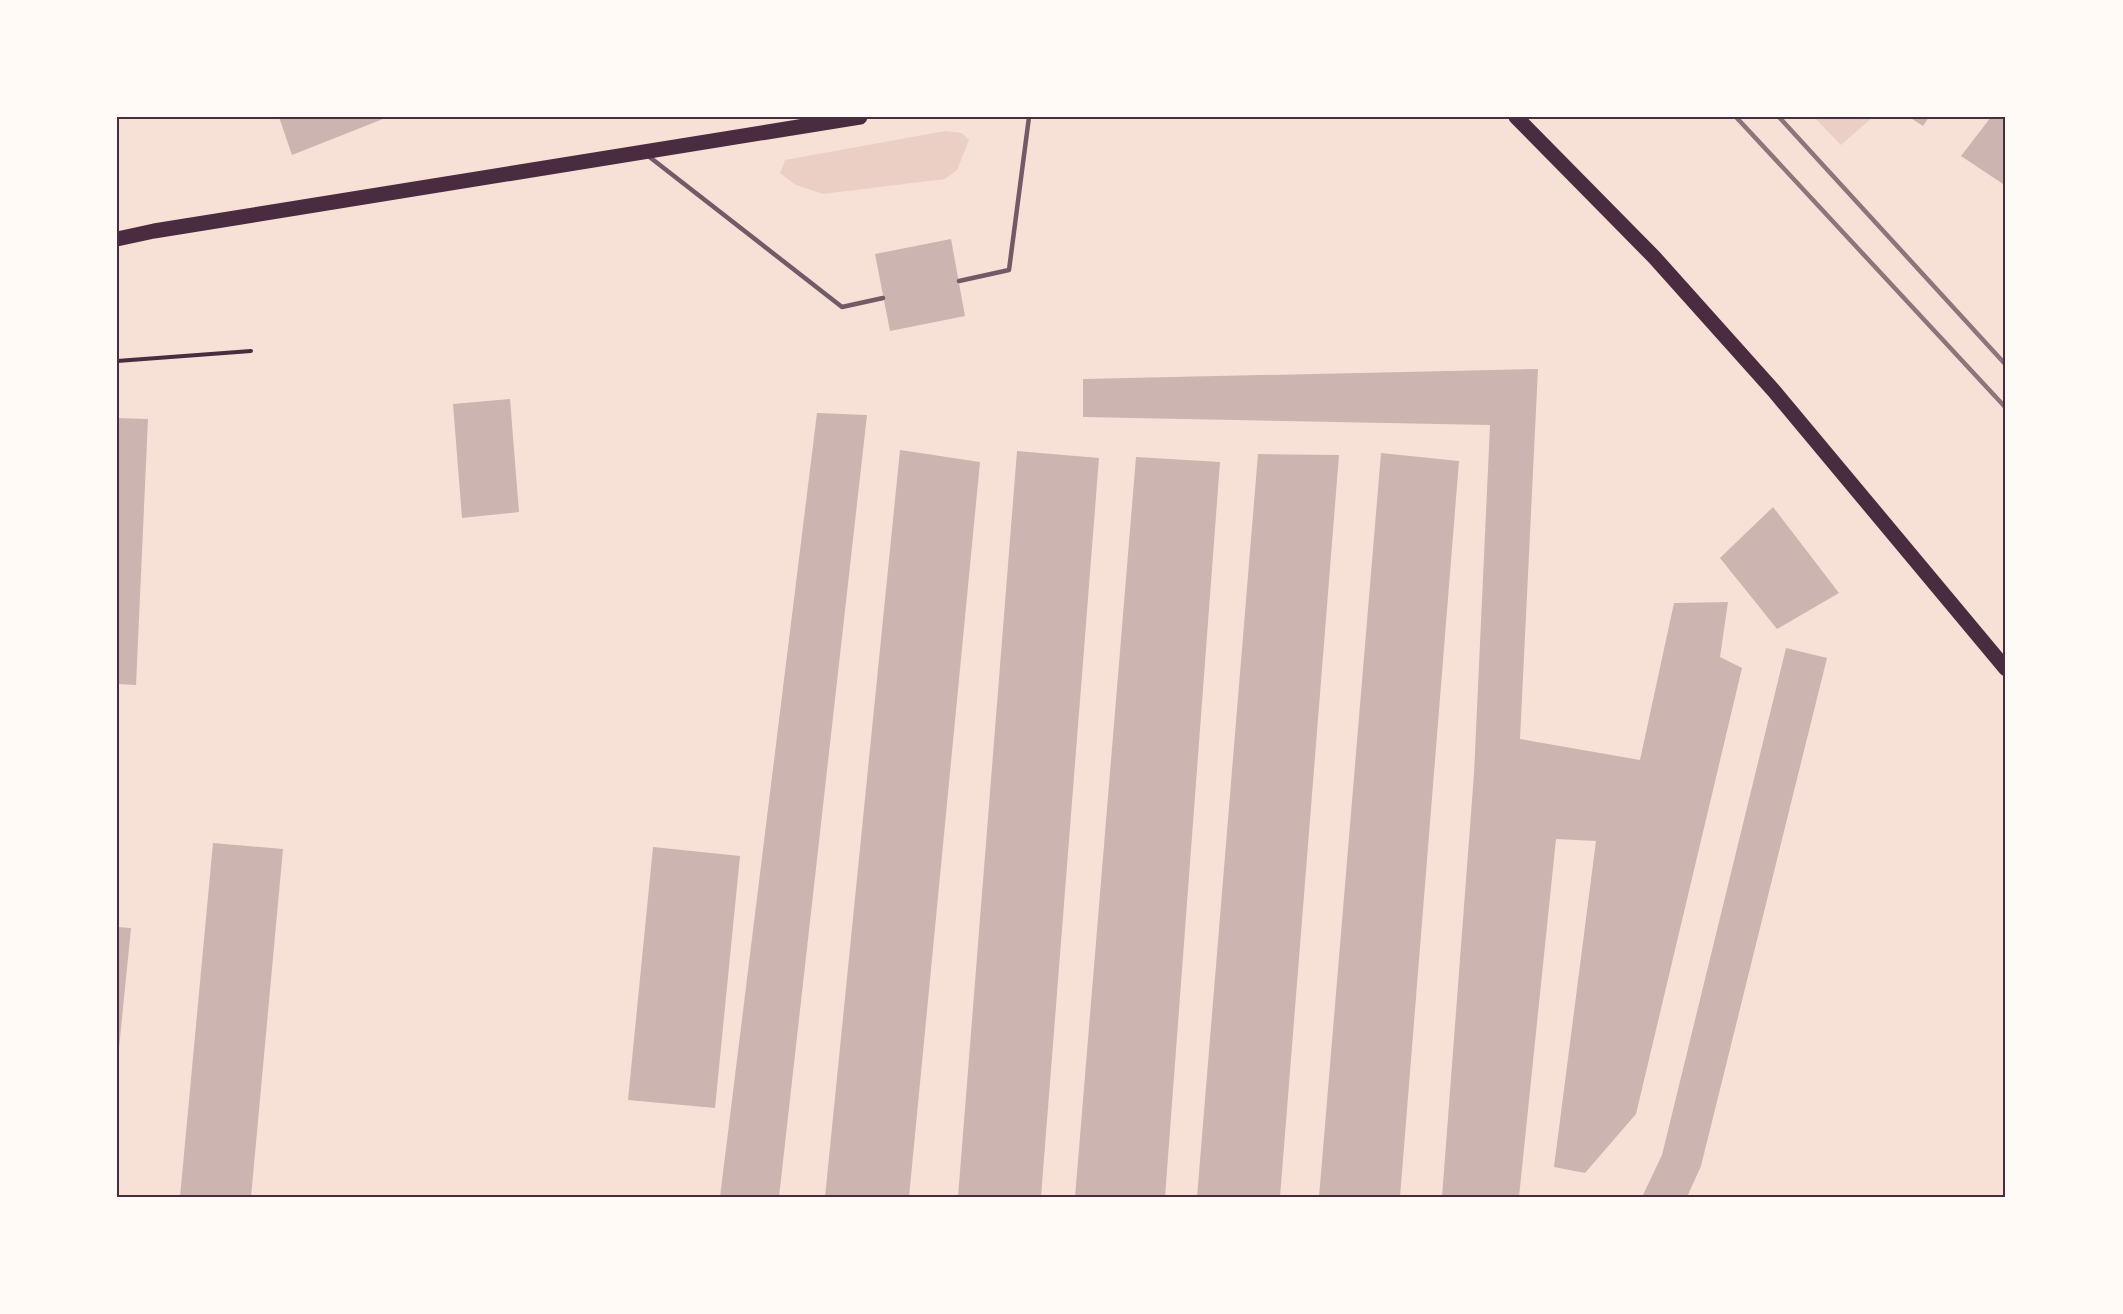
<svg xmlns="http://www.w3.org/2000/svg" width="2123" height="1314" viewBox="0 0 2123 1314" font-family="Raleway,sans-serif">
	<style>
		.green { fill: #ebcfc5 }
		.building { fill: #ccb4b1 }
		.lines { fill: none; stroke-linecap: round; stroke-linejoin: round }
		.path { stroke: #4a2c40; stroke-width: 4 }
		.service { stroke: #755966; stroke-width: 4.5 }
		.primary { stroke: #4a2c40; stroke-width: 15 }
		.rail { stroke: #8f747c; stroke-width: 4.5 }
		.neatline { fill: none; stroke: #4a2c40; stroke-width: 2 }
	</style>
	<rect width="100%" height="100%" fill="#f7e1d7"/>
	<!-- green -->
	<g class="green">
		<path d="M1814,117H1873L1841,145Z"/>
		<path d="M945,131L962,133L969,140L957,170L945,179L823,194L796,185L780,173L785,160Z"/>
	</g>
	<!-- building -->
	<g class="building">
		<path d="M279,117H388L292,155Z"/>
		<path d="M1909,117H1929L1923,126Z"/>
		<path d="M1991,117H2006V186L1961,156Z"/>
		<path d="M951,239L965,316L890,331L875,254Z"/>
		<path d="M1538,369L1520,739L1640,760L1674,603L1728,602L1720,657L1742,668L1636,1114L1585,1173L1554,1167L1596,841L1556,839L1519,1197H1442L1474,774L1490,425L1083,417V379Z"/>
		<path d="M510,399L519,512L462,518L453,404Z"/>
		<path d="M817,413L867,415L779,1197H720Z"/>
		<path d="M117,418L148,419L136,685L117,684Z"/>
		<path d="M900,450L980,462L909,1197H825Z"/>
		<path d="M1017,451L1099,458L1041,1197H958Z"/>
		<path d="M1381,453L1459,461L1400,1197H1319Z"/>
		<path d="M1258,454L1339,455L1280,1197H1197Z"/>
		<path d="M1136,457L1220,462L1165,1197H1075Z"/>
		<path d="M1773,507L1839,593L1777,629L1720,558Z"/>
		<path d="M1786,648L1827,658L1701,1166L1687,1197H1642L1662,1155Z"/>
		<path d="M213,843L283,849L251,1197H180Z"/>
		<path d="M653,847L740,856L715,1108L628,1100Z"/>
		<path d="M117,927L131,928L119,1048H117Z"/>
	</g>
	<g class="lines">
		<!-- path -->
		<path class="path" d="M117,361L251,351"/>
		<!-- service -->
		<g class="service">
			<path d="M647,155L842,307L883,298"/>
			<path d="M959,281L1009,270L1029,117"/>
		</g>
		<!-- primary -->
		<g class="primary">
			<path d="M1516,117L1654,257L1774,391L2006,669"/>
			<path d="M117,239L154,231L860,117"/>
		</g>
		<!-- rail -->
		<g class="rail">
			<path d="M1736,117L2006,408"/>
			<path d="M1779,117L2006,365"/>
		</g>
	</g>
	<!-- border -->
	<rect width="2123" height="1314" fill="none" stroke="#fffaf5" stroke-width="237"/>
	<rect x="118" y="118" width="1886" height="1078" class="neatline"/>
</svg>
